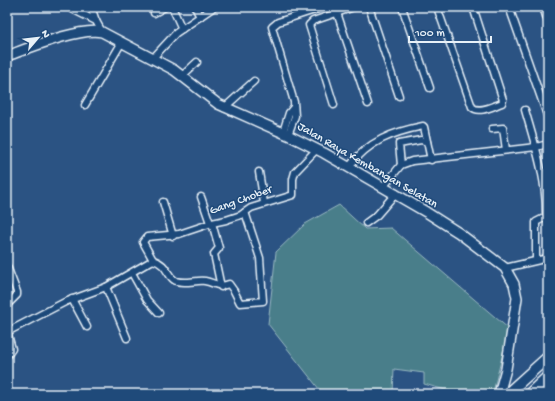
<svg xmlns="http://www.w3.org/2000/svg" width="555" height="401" viewBox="0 0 555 401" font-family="'Gochi Hand',sans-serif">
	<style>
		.green { fill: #4a7e8a; stroke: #99b8c1 }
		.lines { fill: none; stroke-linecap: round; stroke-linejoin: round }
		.minor-casing { stroke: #e8f1f8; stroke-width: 9 }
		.secondary-casing { stroke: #e8f1f8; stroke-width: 12 }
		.primary-casing { stroke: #e8f1f8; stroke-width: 13 }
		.motorway-casing { stroke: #e8f1f8; stroke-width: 14 }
		.minor { stroke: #1f4a7a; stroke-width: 6 }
		.secondary { stroke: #1f4a7a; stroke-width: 9 }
		.primary { stroke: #1f4a7a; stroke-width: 10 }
		.motorway { stroke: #1f4a7a; stroke-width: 11 }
		.labels { text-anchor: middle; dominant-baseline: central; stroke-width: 3; stroke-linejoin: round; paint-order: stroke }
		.street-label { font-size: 12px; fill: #e8f1f8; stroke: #1f4a7a }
	</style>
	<rect width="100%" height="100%" fill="#2b5383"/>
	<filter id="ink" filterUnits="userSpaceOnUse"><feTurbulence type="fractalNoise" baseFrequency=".025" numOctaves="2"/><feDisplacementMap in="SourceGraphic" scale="8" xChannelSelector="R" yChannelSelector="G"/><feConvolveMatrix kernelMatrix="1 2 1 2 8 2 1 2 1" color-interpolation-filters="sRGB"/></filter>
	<g filter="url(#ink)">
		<!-- green -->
		<path class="green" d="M339,205L365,229L391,228L509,329L494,388L490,394H460L424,384V373L394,369L393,394H323L268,324L276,252L305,224Z"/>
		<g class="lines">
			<defs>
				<g id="minor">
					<path d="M68,7L96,21L102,32"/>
					<path d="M91,7L96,21"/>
					<path d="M172,7L182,29"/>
					<path d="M195,7L200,17"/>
					<path d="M335,7L368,104"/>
					<path d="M369,7L399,96"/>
					<path d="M402,7L430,88"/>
					<path d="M437,7L472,107C479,114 493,106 502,103L503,100L473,7"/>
					<path d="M509,7L548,118"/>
					<path d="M543,7L548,22"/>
					<path d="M154,13L165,7"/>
					<path d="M153,58L176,33L214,7"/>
					<path d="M182,76L197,62"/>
					<path d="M85,105L122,42"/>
					<path d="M334,105L309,25L313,21L354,7"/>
					<path d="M224,108L254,81"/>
					<path d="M525,110C535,145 547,180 546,217L536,222V259"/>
					<path d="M492,129L503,128L506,150"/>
					<path d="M283,132L289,113L294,107"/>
					<path d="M288,135L295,116L294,102L272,27L278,22L324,7"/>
					<path d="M401,165L399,144L421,140L427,142"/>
					<path d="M349,167C368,141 393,132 423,126L424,127L431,160"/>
					<path d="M259,172L264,203"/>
					<path d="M384,186L401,165L412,161L536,147L548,144"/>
					<path d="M201,197L210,223"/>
					<path d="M163,202L173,236"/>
					<path d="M212,223L219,248L214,254L221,287"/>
					<path d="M366,223L377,215L396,193"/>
					<path d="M153,260L143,242L147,237L179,234L212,223L226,220L241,215L251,208L293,195V179L295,172L317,149"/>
					<path d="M153,260C168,264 167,277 176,281C185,284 196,280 205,281C215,283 219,288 229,284L234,291L240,303L263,301L260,258L245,212"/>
					<path d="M7,266L17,292V295L7,305"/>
					<path d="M505,268L548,258"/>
					<path d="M132,273L147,300L159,313"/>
					<path d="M106,287L127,338"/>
					<path d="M72,299L87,327"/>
					<path d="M7,331L12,349L7,356"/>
					<path d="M7,332L65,302L106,287L153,260"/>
				</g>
				<path id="secondary" d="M7,56C29,48 80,27 102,32L174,70L218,104L288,135L324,153L426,212L459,233L505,268L514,284L517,298L506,369L499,394"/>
				<path id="primary" d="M507,394L548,357"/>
				<g id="motorway">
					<path d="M530,394L548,377"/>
					<path d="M545,394L548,391"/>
				</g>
			</defs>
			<!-- minor casing -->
			<use href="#minor" class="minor-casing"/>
			<!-- secondary casing -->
			<use href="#secondary" class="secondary-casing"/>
			<!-- primary casing -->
			<use href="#primary" class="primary-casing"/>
			<!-- motorway casing -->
			<use href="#motorway" class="motorway-casing"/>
			<!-- minor -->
			<use href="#minor" class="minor"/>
			<!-- secondary -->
			<use href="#secondary" class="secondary"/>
			<!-- primary -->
			<use href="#primary" class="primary"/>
			<!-- motorway -->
			<use href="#motorway" class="motorway"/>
		</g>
	</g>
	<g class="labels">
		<!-- street labels -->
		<g class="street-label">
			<text transform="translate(367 166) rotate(30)">Jalan Raya Kembangan Selatan</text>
			<text transform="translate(241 201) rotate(-20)">Gang Chober</text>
		</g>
	</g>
	<!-- margin -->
	<rect width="555" height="401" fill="none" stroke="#1f4a7a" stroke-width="24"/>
	<rect x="12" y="12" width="531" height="377" fill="none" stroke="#e8f1f8" stroke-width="1.5" filter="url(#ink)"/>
	<!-- north arrow -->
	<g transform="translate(38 38) rotate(62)" stroke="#1f4a7a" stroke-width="3" paint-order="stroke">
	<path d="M0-3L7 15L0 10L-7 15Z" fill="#e8f1f8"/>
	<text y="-6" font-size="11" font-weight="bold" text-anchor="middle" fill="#e8f1f8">N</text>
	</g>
	<!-- scale -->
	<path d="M409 36v6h82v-6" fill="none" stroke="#e8f1f8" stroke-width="2"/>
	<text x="415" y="36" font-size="12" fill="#e8f1f8" stroke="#1f4a7a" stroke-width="3" paint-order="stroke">100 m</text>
</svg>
